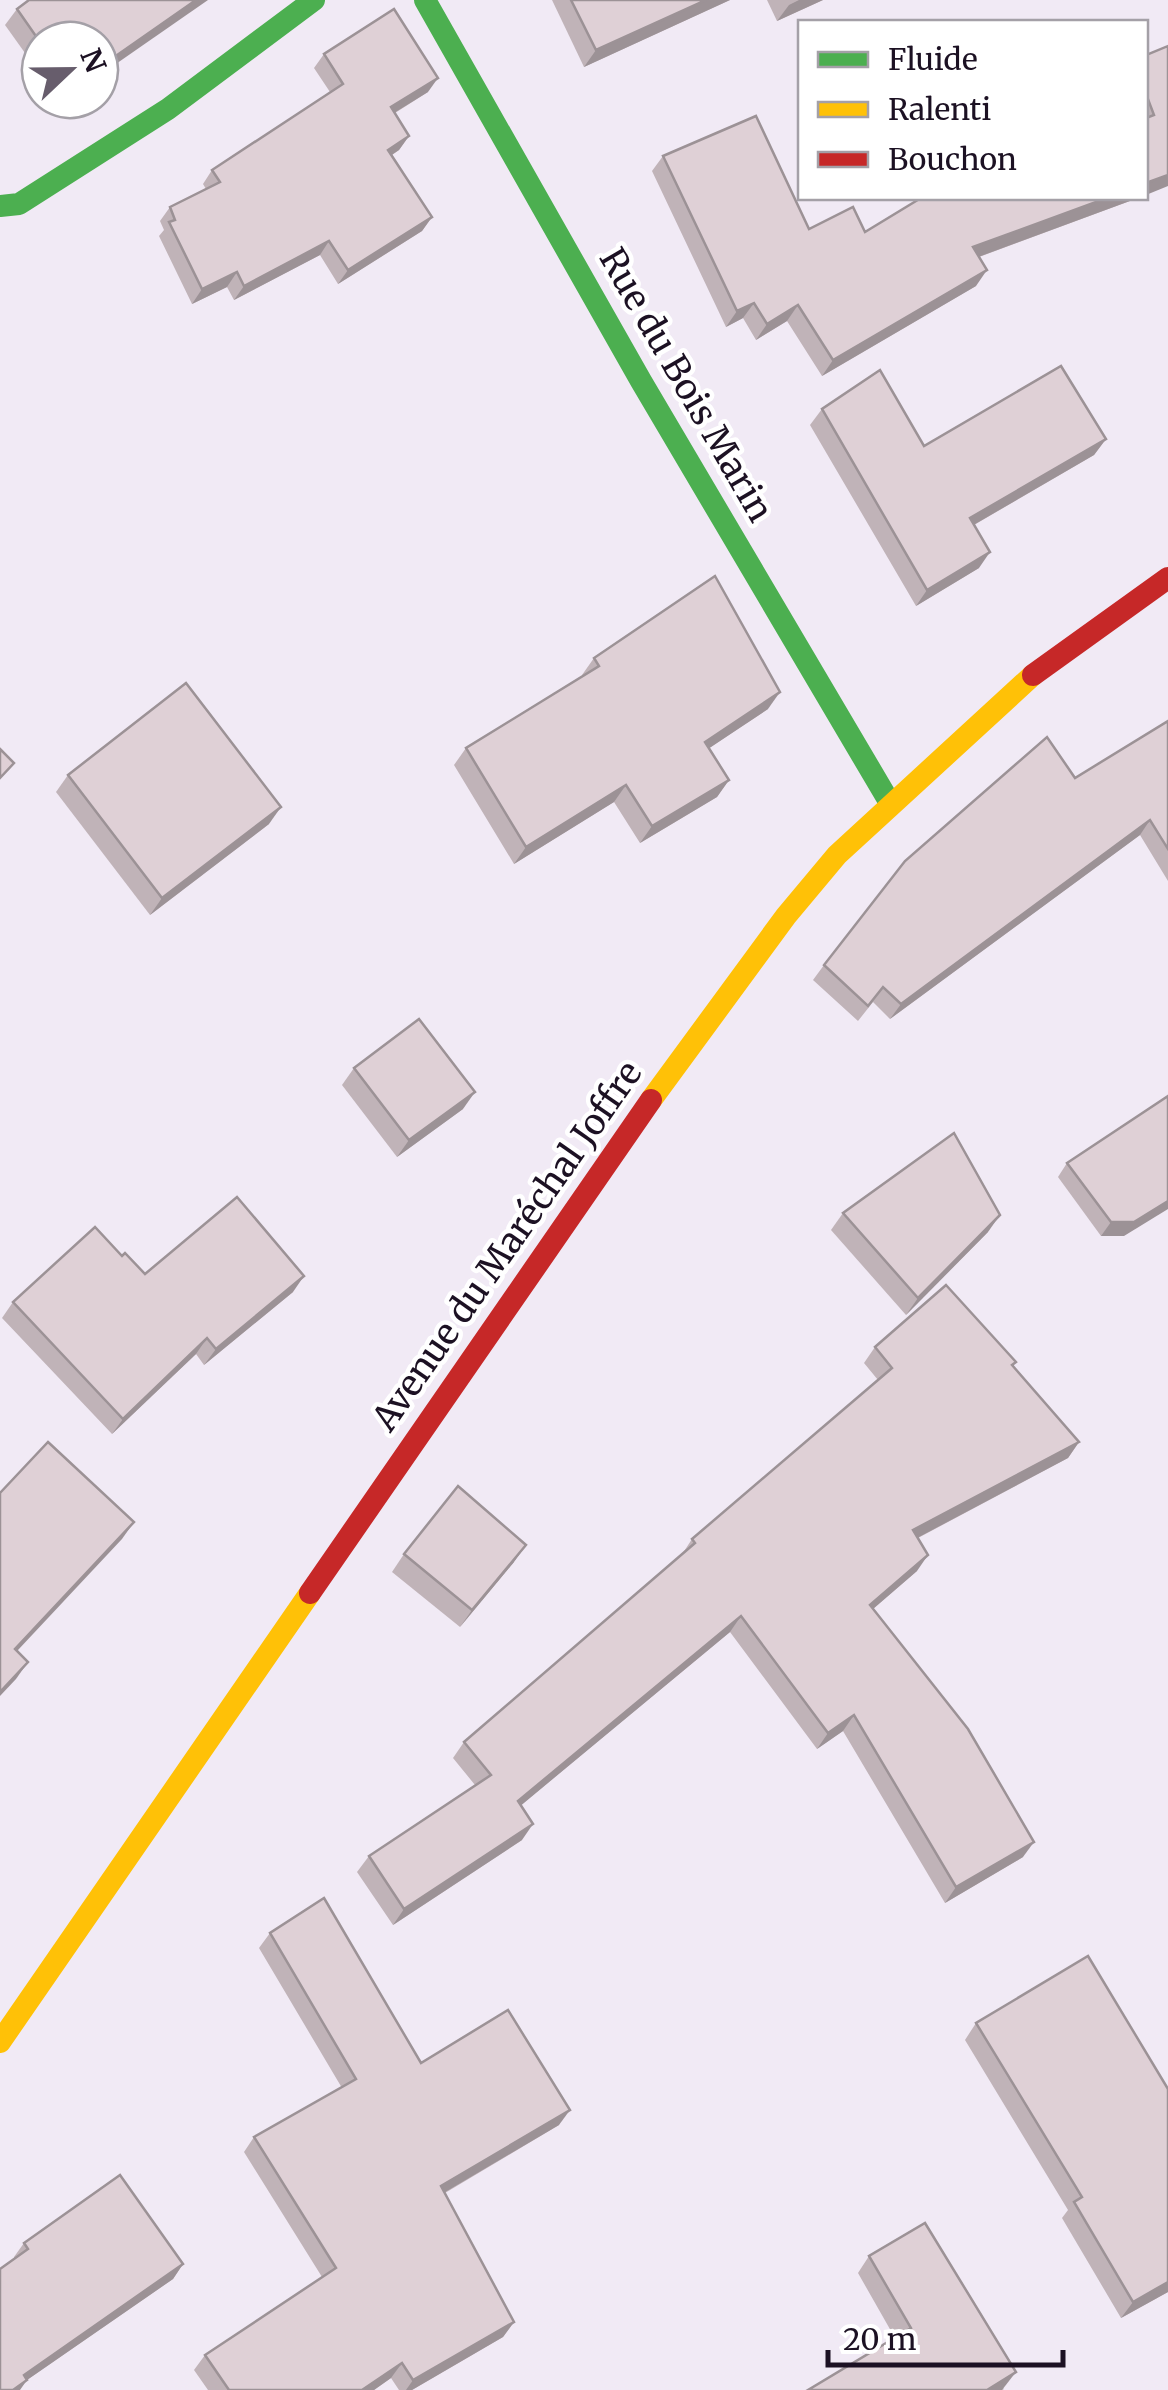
<svg xmlns="http://www.w3.org/2000/svg" width="1168" height="2390" viewBox="0 0 1168 2390" font-family="Merriweather,serif">
	<style>
		.lines { fill: none; stroke-linecap: round; stroke-linejoin: round }
		.fast { stroke: #4caf50; stroke-width: 22 }
		.slow { stroke: #ffc107; stroke-width: 22 }
		.jam { stroke: #c62828; stroke-width: 22 }
		.wall { fill: #c0b3b8 }
		.shaded-wall { fill: #9c9296 }
		.building { fill: #dfd0d6; stroke: #9c9296; stroke-width: 2.5 }
		.labels { text-anchor: middle; dominant-baseline: central; stroke-width: 9; stroke-linejoin: round; paint-order: stroke }
		.street-label { font-size: 35px; fill: #1c1123; stroke: #fff }
	</style>
	<rect width="100%" height="100%" fill="#f1eaf5"/>
	<g class="lines">
		<!-- fast -->
		<g class="fast">
			<path d="M425,0L641,381L890,803"/>
			<path d="M0,206L19,204L168,109L314,0"/>
		</g>
		<!-- slow -->
		<g class="slow">
			<path d="M651,1100L786,916L837,855L1033,675"/>
			<path d="M0,2042L310,1593"/>
		</g>
		<!-- jam -->
		<g class="jam">
			<path d="M1033,675L1168,578"/>
			<path d="M310,1593L651,1100"/>
		</g>
	</g>
	<!-- wall -->
	<g class="wall">
		<path d="M552,0H730L584,67Z"/>
		<path d="M767,0H823L777,21Z"/>
		<path d="M17,9L40,40V74L5,25Z"/>
		<path d="M1168,46L1146,195V55Z"/>
		<path d="M324,54L428,92L395,113L409,136L399,150L392,155L432,217L422,231L338,284L320,255L234,300L227,287L192,304L159,236L164,230L160,221L170,207L206,189L203,184L212,170L330,92L314,68Z"/>
		<path d="M663,156L809,229L865,232L921,198H1138L979,257L976,286L822,376L787,321L756,340L743,318L726,327L652,171Z"/>
		<path d="M822,409L924,446L1106,439L1094,455L974,525L979,568L916,606L810,425Z"/>
		<path d="M594,658L768,709L709,748L729,780L717,797L640,843L614,802L514,864L454,765L466,748L582,676V675Z"/>
		<path d="M1168,721V881L1140,835L890,1019L873,1002L858,1021L813,980L824,965L1075,778Z"/>
		<path d="M68,775L269,824L150,915L56,792Z"/>
		<path d="M354,1068L463,1109L397,1157L342,1085Z"/>
		<path d="M1067,1163L1124,1236H1101L1058,1177Z"/>
		<path d="M843,1213L988,1232L906,1315L831,1230Z"/>
		<path d="M122,1256L145,1274L293,1292L204,1365L196,1354L112,1434L2,1318L13,1302Z"/>
		<path d="M875,1347L1013,1366L1079,1442L1068,1458L918,1538L917,1571L873,1609L1023,1857L945,1903L843,1731L817,1749L730,1632L521,1805L522,1840L393,1925L357,1872L369,1856L475,1785L453,1758L464,1742L681,1556L692,1539L878,1380L864,1363Z"/>
		<path d="M404,1554L514,1562L460,1627L392,1572Z"/>
		<path d="M270,1933L421,2063L559,2125L445,2193L514,2322L503,2337L412,2390H399L391,2378L374,2390H208L194,2370L205,2355L322,2277L244,2152L254,2137L342,2088L259,1948Z"/>
		<path d="M976,2023L1168,2292L1121,2318L1062,2218L1068,2210L965,2040Z"/>
		<path d="M24,2243L183,2264L173,2279L27,2380L14,2257Z"/>
		<path d="M869,2256L1004,2389L1002,2390H808L895,2338L858,2273Z"/>
	</g>
	<!-- shaded-wall -->
	<g class="shaded-wall">
		<path d="M196,0H208L100,75V67Z"/>
		<path d="M706,0H730L584,67L596,50Z"/>
		<path d="M799,0H823L777,21L789,5Z"/>
		<path d="M438,78L428,92L381,121L391,107Z"/>
		<path d="M409,136L399,150L378,164L388,150Z"/>
		<path d="M1168,175V186L1146,195V183Z"/>
		<path d="M1107,198H1138L962,263L973,247Z"/>
		<path d="M432,217L422,231L338,284L348,270Z"/>
		<path d="M329,241L320,255L234,300L244,286Z"/>
		<path d="M987,270L976,286L822,376L833,360Z"/>
		<path d="M237,272L227,287L192,304L202,289Z"/>
		<path d="M754,303L743,318L726,327L737,311Z"/>
		<path d="M798,305L787,321L756,340L767,324Z"/>
		<path d="M1106,439L1094,455L958,534L970,518Z"/>
		<path d="M990,552L979,568L916,606L927,590Z"/>
		<path d="M780,692L768,709L693,759L705,742Z"/>
		<path d="M729,780L717,797L640,843L652,826Z"/>
		<path d="M626,785L614,802L514,864L526,847Z"/>
		<path d="M281,807L269,824L150,915L162,898Z"/>
		<path d="M1150,820L1140,835L890,1019L901,1004Z"/>
		<path d="M475,1092L463,1109L397,1157L409,1140Z"/>
		<path d="M1168,1201V1209L1124,1236H1101L1111,1222Z"/>
		<path d="M1000,1215L988,1232L906,1315L918,1298Z"/>
		<path d="M304,1276L293,1292L204,1365L216,1349Z"/>
		<path d="M207,1338L196,1354L112,1434L123,1419Z"/>
		<path d="M1079,1442L1068,1458L902,1546L913,1530Z"/>
		<path d="M134,1522L122,1539L3,1666L15,1649Z"/>
		<path d="M526,1545L514,1562L460,1627L472,1610Z"/>
		<path d="M928,1555L917,1571L859,1621L870,1605Z"/>
		<path d="M741,1616L730,1632L507,1817L518,1801Z"/>
		<path d="M28,1662L16,1679L0,1696V1692Z"/>
		<path d="M854,1715L843,1731L817,1749L828,1733Z"/>
		<path d="M533,1824L522,1840L393,1925L404,1909Z"/>
		<path d="M1034,1842L1023,1857L945,1903L956,1887Z"/>
		<path d="M570,2110L559,2125L430,2201L441,2186Z"/>
		<path d="M183,2264L173,2279L27,2380L20,2390H13L24,2375Z"/>
		<path d="M1168,2282V2292L1121,2318L1133,2302Z"/>
		<path d="M514,2322L503,2337L412,2390H406L413,2380Z"/>
		<path d="M402,2363L391,2378L374,2390H362Z"/>
		<path d="M1016,2372L1002,2390H987Z"/>
	</g>
	<!-- building -->
	<g class="building">
		<path d="M29,0H196L100,67V40H40V42L17,9Z"/>
		<path d="M571,0H706L596,50Z"/>
		<path d="M394,9L438,78L391,107L409,136L388,150L432,217L348,270L329,241L244,286L237,272L202,289L169,222L175,220L170,207L220,182L212,170L343,84L324,54Z"/>
		<path d="M1168,46V175L1146,183V118L1154,115L1146,94V55Z"/>
		<path d="M756,116L809,229L853,207L865,232L921,198H1107L973,247L987,270L833,360L798,305L767,324L754,303L737,311L663,156Z"/>
		<path d="M1061,366L1106,439L970,518L990,552L927,590L822,409L880,370L924,446Z"/>
		<path d="M715,576L780,692L705,742L729,780L652,826L626,785L526,847L466,748L599,666L594,658Z"/>
		<path d="M186,683L281,807L162,898L68,775Z"/>
		<path d="M1168,721V849L1150,820L901,1004L883,987L868,1006L824,965L905,861L1047,737L1075,778Z"/>
		<path d="M0,749L14,763L0,778Z"/>
		<path d="M419,1019L475,1092L409,1140L354,1068Z"/>
		<path d="M1168,1096V1201L1134,1222H1111L1067,1163Z"/>
		<path d="M954,1133L1000,1215L918,1298L843,1213Z"/>
		<path d="M237,1197L304,1276L216,1349L207,1338L123,1419L13,1302L95,1227L122,1256L125,1253L145,1274Z"/>
		<path d="M946,1285L1016,1362L1012,1365L1079,1442L913,1530L928,1555L870,1605L968,1729L1034,1842L956,1887L854,1715L828,1733L741,1616L518,1801L533,1824L404,1909L369,1856L491,1775L464,1742L695,1543L692,1539L892,1368L875,1347Z"/>
		<path d="M48,1442L134,1522L15,1649L28,1662L0,1692V1493Z"/>
		<path d="M458,1486L526,1545L472,1610L404,1554Z"/>
		<path d="M324,1898L421,2063L508,2010L570,2110L441,2186L514,2322L413,2380L402,2363L362,2390H229L205,2355L336,2268L254,2137L356,2079L270,1933Z"/>
		<path d="M1088,1956L1168,2089V2282L1133,2302L1074,2202L1082,2197L976,2023Z"/>
		<path d="M120,2175L183,2264L24,2375L27,2380L13,2390H0V2269L28,2249L24,2243Z"/>
		<path d="M925,2223L1016,2372L987,2390H808L911,2328L869,2256Z"/>
	</g>
	<g class="labels">
		<!-- street labels -->
		<g class="street-label">
			<text transform="translate(686 385) rotate(60)">Rue du Bois Marin</text>
			<text transform="translate(507 1246) rotate(-55)">Avenue du Maréchal Joffre</text>
		</g>
	</g>
	<!-- legend -->
	<rect x="798" y="20" width="350" height="180" fill="#ffffff" stroke="#a4a0a7" stroke-width="2.5"/>
	<rect x="818" y="52" width="50" height="15" fill="#4caf50" stroke="#a4a0a7" stroke-width="2.5"/>
	<text x="888" y="70" font-size="30" fill="#1c1123">Fluide</text>
	<rect x="818" y="102" width="50" height="15" fill="#ffc107" stroke="#a4a0a7" stroke-width="2.5"/>
	<text x="888" y="120" font-size="30" fill="#1c1123">Ralenti</text>
	<rect x="818" y="152" width="50" height="15" fill="#c62828" stroke="#a4a0a7" stroke-width="2.5"/>
	<text x="888" y="170" font-size="30" fill="#1c1123">Bouchon</text>
	<!-- north arrow -->
	<g transform="translate(70 70) rotate(68)"><circle r="48" fill="#ffffff" stroke="#a4a0a7" stroke-width="2.5"/>
	<path d="M0-8L18 38L0 25L-18 38Z" fill="#675d6c"/>
	<text y="-15" font-size="28" font-weight="bold" text-anchor="middle" fill="#1c1123">N</text>
	</g>
	<!-- scale -->
	<path d="M828 2350v15h235v-15" fill="none" stroke="#1c1123" stroke-width="5"/>
	<text x="843" y="2350" font-size="30" fill="#1c1123" stroke="#ffffff" stroke-width="8" paint-order="stroke">20 m</text>
</svg>
